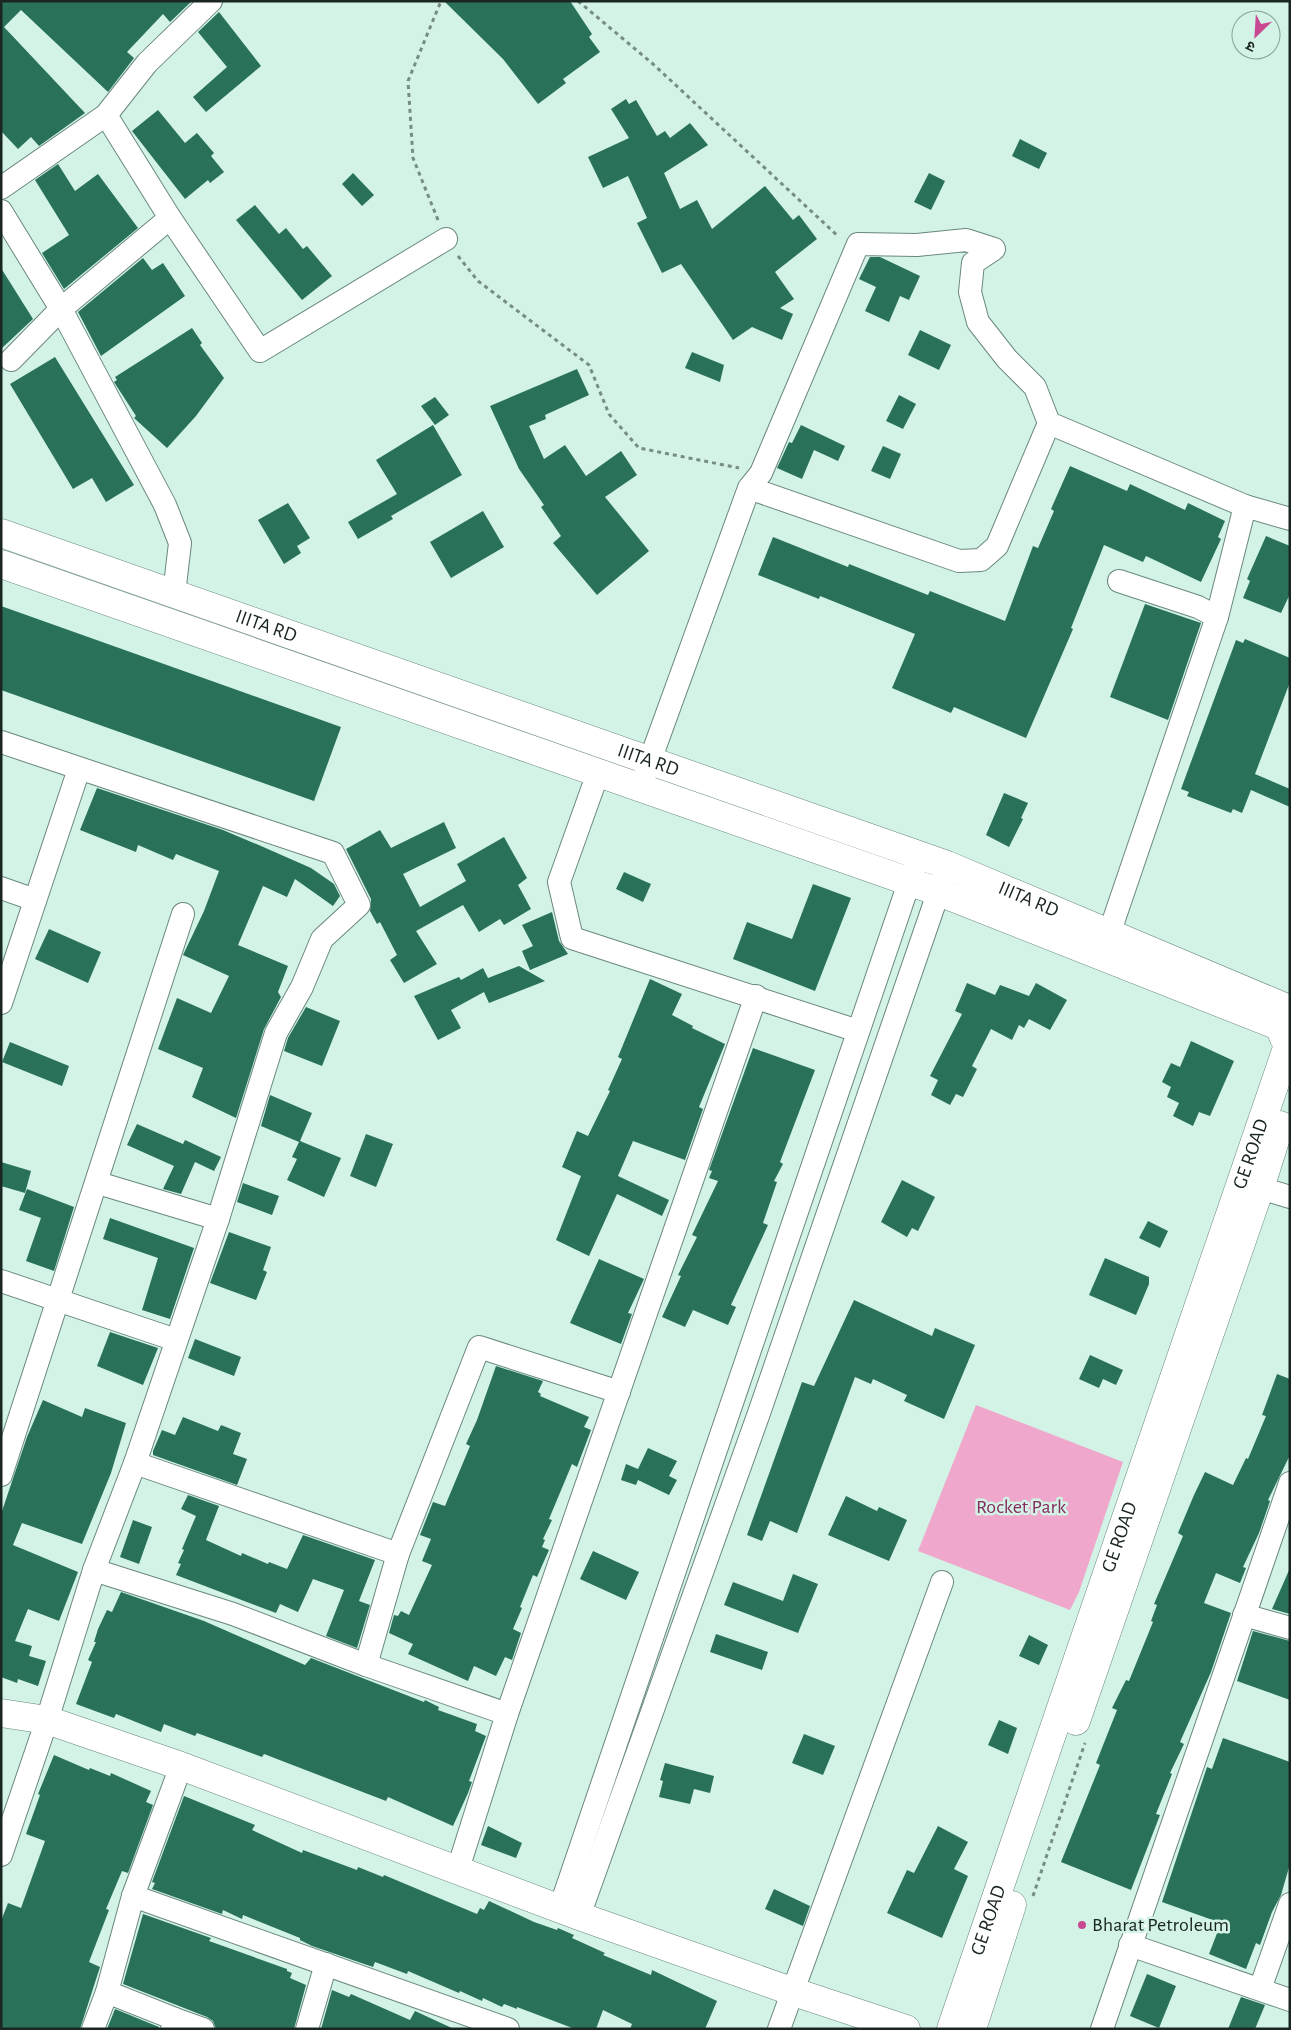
<svg xmlns="http://www.w3.org/2000/svg" width="1291" height="2030" viewBox="0 0 1291 2030" font-family="'Alegreya Sans','Noto Sans Devanagari',sans-serif">
	<style>
		.green { fill: #efa8cb }
		.building { fill: #297259 }
		.lines { fill: none; stroke-linecap: round; stroke-linejoin: round }
		.minor-casing { stroke: #6a887c; stroke-width: 24 }
		.tertiary-casing { stroke: #6a887c; stroke-width: 29 }
		.primary-casing { stroke: #6a887c; stroke-width: 29 }
		.path { stroke: #778d84; stroke-width: 3; stroke-dasharray: 4 4; stroke-linecap: butt }
		.minor { stroke: #fff; stroke-width: 22 }
		.tertiary { stroke: #fff; stroke-width: 28 }
		.primary { stroke: #fff; stroke-width: 28 }
		.poi-dot { fill: #c84891; stroke: #d2f3e5; stroke-width: 2 }
		.labels { text-anchor: middle; dominant-baseline: central; stroke-width: 5; stroke-linejoin: round; paint-order: stroke }
		.street-label { font-size: 20px; fill: #1a2621; stroke: #d2f3e5 }
		.park-label { font-size: 20px; fill: #862d60; stroke: #d2f3e5 }
		.poi-label { font-size: 20px; fill: #1a2621; stroke: #d2f3e5; text-anchor: start }
	</style>
	<rect width="100%" height="100%" fill="#d2f3e5"/>
	<!-- green -->
	<path class="green" d="M976,1405L1123,1462L1079,1592L1070,1610L918,1551Z"/>
	<!-- building -->
	<g class="building">
		<path d="M1,1H192L170,22L163,14L127,52L134,58L108,92L21,10L4,27L85,113L39,146L31,137L18,149L1,131Z"/>
		<path d="M444,1H570L592,34L589,37L600,52L563,79L566,83L538,104L503,59Z"/>
		<path d="M219,12L261,66L206,112L193,97L227,67L198,32Z"/>
		<path d="M626,99L629,104L636,100L657,136L665,131L670,138L690,123L708,145L664,173L680,209L697,200L712,229L765,186L793,220L799,215L817,239L775,272L794,299L780,308L793,314L782,340L752,327L733,340L681,264L662,273L637,223L647,218L628,176L603,188L588,157L629,138L611,109Z"/>
		<path d="M158,110L185,143L197,133L214,153L211,156L224,172L210,183L208,180L185,199L132,131Z"/>
		<path d="M1020,139L1047,153L1039,169L1012,156Z"/>
		<path d="M58,164L75,191L98,174L138,228L64,289L42,253L69,235L35,180Z"/>
		<path d="M353,173L374,195L362,206L342,184Z"/>
		<path d="M929,173L945,181L931,210L914,202Z"/>
		<path d="M255,205L279,234L286,228L303,249L307,246L332,276L302,300L236,220Z"/>
		<path d="M870,257H880L920,276L909,300L900,296L889,322L865,311L876,287L859,279Z"/>
		<path d="M143,258L152,270L163,263L185,296L101,356L78,312Z"/>
		<path d="M1,268L33,319L1,349Z"/>
		<path d="M192,328L202,343L200,345L224,378L196,416L167,448L134,418L136,416L114,382L117,380L115,377Z"/>
		<path d="M920,330L951,345L939,370L908,355Z"/>
		<path d="M692,352L724,365L720,382L685,368Z"/>
		<path d="M55,357L134,485L106,502L92,478L73,489L10,384Z"/>
		<path d="M577,369L589,395L545,415L546,419L529,426L544,459L565,445L586,476L621,451L637,475L605,497L649,551L597,595L553,543L561,536L541,507L544,505L519,469L490,406Z"/>
		<path d="M899,395L916,404L903,429L886,421Z"/>
		<path d="M435,397L449,415L435,425L421,406Z"/>
		<path d="M433,425L462,475L391,516L393,519L358,539L348,522L397,494L376,460Z"/>
		<path d="M801,425L845,446L838,461L814,450L802,479L777,468L789,442L792,443Z"/>
		<path d="M883,446L901,454L890,479L871,471Z"/>
		<path d="M1070,466L1127,491L1130,484L1185,510L1188,503L1225,521L1218,537L1221,539L1201,582L1146,556L1143,562L1104,545L1071,628L1073,629L1026,738L954,707L951,713L892,688L915,634L820,596L819,599L758,575L773,537L848,567L849,564L928,595L930,591L1005,621L1033,546L1038,548L1054,511L1051,509Z"/>
		<path d="M288,503L310,538L297,546L301,553L284,564L258,520Z"/>
		<path d="M483,511L504,547L451,578L430,542Z"/>
		<path d="M1266,536L1290,546V594L1281,613L1243,598L1250,581L1247,579Z"/>
		<path d="M1145,604L1201,623L1168,720L1110,697Z"/>
		<path d="M1,606L341,727L314,801L1,690Z"/>
		<path d="M1245,639L1290,658V682L1255,774L1290,789V807L1251,790L1242,813L1233,809L1231,813L1187,796L1189,792L1181,789L1236,640L1243,643Z"/>
		<path d="M97,788L223,830L261,846L311,868L334,884L340,896L333,906L295,879L287,897L263,886L238,945L288,966L278,992L281,997L264,1029L236,1118L192,1097L203,1068L158,1049L177,998L211,1013L229,976L183,955L204,911L219,871L176,854L173,860L138,845L136,852L80,830Z"/>
		<path d="M1004,793L1028,803L1021,818L1023,819L1009,847L986,835Z"/>
		<path d="M444,822L456,848L403,874L420,907L466,881L457,864L504,837L527,878L518,885L531,909L504,925L500,919L479,932L463,905L416,931L437,964L404,983L390,960L397,955L380,922L377,924L370,911L371,899L346,849L380,830L391,848Z"/>
		<path d="M624,872L651,884L643,902L616,889Z"/>
		<path d="M813,884L851,898L815,991L733,959L747,922L792,939Z"/>
		<path d="M552,912L559,941L568,954L530,970L522,951L533,946L522,925Z"/>
		<path d="M49,929L101,952L88,983L35,959Z"/>
		<path d="M519,966L545,981L489,1003L484,992L451,1010L461,1028L438,1040L414,996L459,977L461,980L483,968L488,978Z"/>
		<path d="M650,979L682,994L672,1015L693,1026L692,1028L725,1044L699,1107L703,1109L685,1160L633,1141L618,1176L669,1200L662,1216L617,1194L589,1256L556,1240L581,1176L562,1167L577,1131L588,1136L610,1091L608,1090L622,1059L618,1057Z"/>
		<path d="M967,983L995,995L1000,985L1029,996L1036,983L1067,1000L1050,1030L1029,1019L1024,1028L1019,1025L1012,1040L991,1029L972,1066L977,1069L963,1097L956,1094L950,1105L931,1095L938,1080L930,1076L962,1014L955,1011Z"/>
		<path d="M306,1007L340,1021L322,1066L284,1051L288,1038Z"/>
		<path d="M1191,1041L1234,1061L1210,1116L1199,1112L1193,1126L1173,1116L1179,1103L1167,1097L1171,1087L1162,1082L1171,1063L1180,1067Z"/>
		<path d="M10,1042L69,1066L62,1086L2,1062Z"/>
		<path d="M753,1048L815,1070L780,1162L783,1164L774,1181L777,1182L763,1223L768,1225L731,1305L736,1307L728,1325L693,1310L685,1327L662,1317L681,1276L678,1275L697,1237L692,1235L718,1181L709,1178L712,1171L709,1170Z"/>
		<path d="M270,1095L312,1113L300,1141L341,1158L324,1197L287,1180L297,1159L292,1157L299,1142L261,1126Z"/>
		<path d="M137,1124L183,1144L185,1140L221,1157L214,1171L195,1162L181,1194L163,1189L174,1166L127,1145Z"/>
		<path d="M366,1134L393,1144L376,1187L350,1176Z"/>
		<path d="M1,1162L31,1171L25,1193L1,1186Z"/>
		<path d="M902,1180L935,1197L918,1231L912,1228L907,1237L881,1222Z"/>
		<path d="M243,1183L279,1196L272,1215L237,1202Z"/>
		<path d="M27,1189L74,1207L54,1271L26,1261L41,1218L19,1210Z"/>
		<path d="M110,1218L194,1248L170,1319L142,1310L158,1258L103,1239Z"/>
		<path d="M1148,1221L1168,1231L1160,1248L1139,1238Z"/>
		<path d="M229,1232L271,1247L263,1270L267,1272L256,1300L210,1283Z"/>
		<path d="M1105,1258L1149,1277V1284L1136,1315L1089,1295Z"/>
		<path d="M599,1259L644,1279L628,1313L632,1314L621,1344L570,1323Z"/>
		<path d="M854,1300L932,1336L935,1328L975,1345L944,1419L904,1401L907,1395L873,1379L871,1384L855,1377L797,1533L770,1521L762,1541L747,1535L802,1382L814,1386Z"/>
		<path d="M110,1332L158,1348L143,1385L97,1366Z"/>
		<path d="M195,1339L241,1357L234,1376L188,1358Z"/>
		<path d="M1090,1355L1123,1370L1116,1385L1103,1379L1099,1388L1079,1379Z"/>
		<path d="M496,1366L543,1381L538,1392L541,1394L540,1396L589,1417L584,1427L591,1430L577,1467L572,1464L549,1519L552,1520L543,1539L545,1540L542,1547L549,1550L537,1577L533,1575L520,1607L522,1608L513,1629L521,1633L512,1660L505,1657L496,1676L474,1666L468,1681L408,1654L413,1644L389,1633L394,1615L398,1616L401,1611L409,1615L432,1565L422,1561L431,1539L420,1535L433,1502L445,1506L470,1446L466,1444L477,1420Z"/>
		<path d="M1277,1374L1290,1379V1455L1268,1500L1270,1501L1259,1533L1243,1567L1246,1568L1240,1583L1216,1573L1204,1603L1231,1613L1211,1672L1180,1742L1184,1744L1170,1773L1172,1774L1156,1814L1160,1815L1131,1890L1061,1862L1100,1765L1096,1763L1117,1710L1112,1708L1126,1680L1129,1681L1153,1622L1151,1621L1157,1605L1154,1604L1183,1536L1178,1533L1194,1495L1205,1472L1233,1485L1246,1458L1248,1459L1266,1416L1262,1415Z"/>
		<path d="M43,1400L82,1417L85,1408L126,1423L111,1473L82,1544L22,1523L13,1545L78,1572L59,1621L28,1609L15,1641L32,1646L29,1656L46,1661L38,1686L18,1679L17,1683L1,1677V1514L27,1437Z"/>
		<path d="M183,1417L218,1431L221,1425L241,1433L233,1454L247,1459L237,1485L153,1455V1451L162,1430L175,1435Z"/>
		<path d="M648,1448L677,1461L669,1476L677,1480L669,1495L638,1480L636,1485L621,1480L626,1464L638,1469Z"/>
		<path d="M188,1495L219,1506L206,1540L241,1556L242,1553L268,1564L269,1562L287,1569L303,1535L375,1560L359,1601L370,1605L357,1648L326,1636L344,1590L313,1579L298,1612L280,1604L276,1613L176,1575L181,1564L178,1563L184,1550L182,1549L196,1516L181,1509Z"/>
		<path d="M846,1496L877,1511L879,1507L907,1520L889,1561L828,1535Z"/>
		<path d="M133,1520L152,1527L139,1564L120,1557Z"/>
		<path d="M593,1551L639,1572L626,1600L580,1579Z"/>
		<path d="M1290,1568V1614L1272,1609Z"/>
		<path d="M793,1574L818,1584L798,1633L724,1605L733,1582L783,1601Z"/>
		<path d="M121,1592L204,1621L305,1665L311,1658L424,1702L425,1700L439,1707L438,1710L477,1724L475,1731L486,1736L469,1781L472,1782L468,1793L453,1826L388,1797L386,1801L264,1754L262,1757L197,1733L195,1736L164,1724L161,1732L116,1714L114,1718L76,1704L92,1662L88,1660L96,1642H94L98,1629L107,1610L112,1612Z"/>
		<path d="M1253,1631L1290,1641V1700L1237,1681Z"/>
		<path d="M716,1634L768,1652L762,1670L710,1652Z"/>
		<path d="M1029,1635L1048,1645L1039,1665L1019,1656Z"/>
		<path d="M999,1720L1017,1728L1008,1754L988,1745Z"/>
		<path d="M804,1734L835,1746L823,1775L792,1763Z"/>
		<path d="M1223,1738L1290,1762V1864L1281,1895L1272,1912L1260,1945L1256,1943L1246,1969L1209,1954L1221,1923L1162,1902L1207,1767L1212,1769Z"/>
		<path d="M54,1755L89,1770L90,1768L110,1776L111,1773L151,1791L146,1802L153,1805L128,1873L122,1871L106,1909L109,1910L89,1962L100,1967L80,2029H1V1921L8,1903L21,1908L45,1841L26,1834L40,1795L38,1794Z"/>
		<path d="M665,1763L714,1776L710,1793L694,1789L690,1804L659,1797L663,1781L660,1780Z"/>
		<path d="M184,1796L255,1825L252,1830L302,1853L303,1850L357,1870L358,1867L383,1877L384,1875L477,1914L480,1908L484,1910L489,1901L534,1922L557,1930L558,1928L574,1935L572,1938L605,1953L603,1955L651,1975L652,1970L717,2001L705,2029H630L632,2024L603,2010L596,2029H575L517,2007V2009L504,2004L502,2007L483,1998L482,2001L460,1991L459,1993L408,1971L407,1974L375,1962L373,1967L312,1946L300,1940V1938L243,1915L242,1919L223,1910L222,1914L152,1889L155,1883L152,1882Z"/>
		<path d="M488,1826L522,1843L516,1858L481,1845Z"/>
		<path d="M938,1826L968,1842L954,1869L968,1876L942,1938L887,1913L907,1870L914,1873Z"/>
		<path d="M774,1889L810,1906L803,1926L765,1909Z"/>
		<path d="M143,1914L211,1938L209,1941L287,1969V1971L292,1973L290,1978L306,1985L294,2029H216L213,2021L207,2017L123,1984Z"/>
		<path d="M1147,1974L1176,1986L1159,2028L1130,2016Z"/>
		<path d="M332,1990L349,1997L351,1994L410,2020L415,2011L454,2029H321Z"/>
		<path d="M1241,1997L1265,2005L1255,2029H1228Z"/>
		<path d="M115,2009L159,2027V2029H107Z"/>
	</g>
	<g class="lines">
		<defs>
			<g id="minor">
				<path d="M106,115L147,63L211,1"/>
				<path d="M1,188L106,115L170,218L260,351L446,239"/>
				<path d="M1,211L61,309L165,505L180,543L174,594"/>
				<path d="M11,360L61,309L170,218"/>
				<path d="M1049,423L1245,506L1290,519"/>
				<path d="M1119,581L1198,607L1217,617"/>
				<path d="M1,742L333,853L359,905L322,939L302,987L276,1033L218,1219L135,1463L398,1554"/>
				<path d="M598,773L559,882L572,938L858,1031"/>
				<path d="M644,777L749,488L761,473L858,244L917,245L966,240L994,249L973,263L970,292L978,322L1007,359L1035,387L1049,423L997,546L981,560L959,561L749,488"/>
				<path d="M1,888L35,900"/>
				<path d="M1109,934L1217,617L1245,506"/>
				<path d="M1,1003L79,769"/>
				<path d="M98,1183L218,1219"/>
				<path d="M1260,1188L1290,1197"/>
				<path d="M1,1281L176,1340"/>
				<path d="M1,1475L183,914"/>
				<path d="M94,1570L233,1614L366,1665L507,1714"/>
				<path d="M1244,1615L1290,1628"/>
				<path d="M366,1665L398,1554L479,1347L619,1392"/>
				<path d="M1,1855L47,1720L94,1570L135,1463"/>
				<path d="M458,1869L507,1714L756,996"/>
				<path d="M133,1896L508,2029"/>
				<path d="M560,1908L915,865"/>
				<path d="M579,1916L759,1413L944,876"/>
				<path d="M1130,1945L1290,2000"/>
				<path d="M1260,1989L1290,1904"/>
				<path d="M107,1992L175,2019L172,2029"/>
				<path d="M175,2019L203,2029"/>
				<path d="M93,2029L107,1992L133,1896L181,1766"/>
				<path d="M307,2029L326,1964"/>
				<path d="M779,2029L942,1582"/>
				<path d="M1102,2029L1290,1483"/>
			</g>
			<g id="tertiary">
				<path id="s1" d="M1,533L947,865L1289,1009"/>
				<path d="M1,564L939,892L1281,1027"/>
				<path d="M1,1713L47,1720L181,1766L579,1916L791,1991L906,2029"/>
			</g>
			<g id="primary">
				<path d="M1290,1008C1279,1020 1278,1034 1290,1046"/>
				<path d="M1076,1721L1260,1188L1280,1125"/>
				<path id="s2" d="M951,2029L1288,1045"/>
				<path d="M972,2029L1012,1905"/>
			</g>
		</defs>
		<!-- minor casing -->
		<use href="#minor" class="minor-casing"/>
		<!-- tertiary casing -->
		<use href="#tertiary" class="tertiary-casing"/>
		<!-- primary casing -->
		<use href="#primary" class="primary-casing"/>
		<!-- path -->
		<g class="path">
			<path d="M578,1L653,64L839,237"/>
			<path d="M438,220L413,158L408,81L441,1"/>
			<path d="M458,256L478,281L589,365L609,414L639,448L739,468"/>
			<path d="M1033,1896L1085,1743"/>
		</g>
		<!-- minor -->
		<use href="#minor" class="minor"/>
		<!-- tertiary -->
		<use href="#tertiary" class="tertiary"/>
		<!-- primary -->
		<use href="#primary" class="primary"/>
	</g>
	<!-- markers -->
	<circle class="poi-dot" cx="1082" cy="1925" r="5"/>
	<g class="labels">
		<!-- street labels -->
		<g class="street-label">
			<text stroke="none"><textPath href="#s1" startOffset="281">IIITA RD</textPath></text>
			<text stroke="none"><textPath href="#s1" startOffset="686">IIITA RD</textPath></text>
			<text stroke="none"><textPath href="#s1" startOffset="1091">IIITA RD</textPath></text>
			<text stroke="none"><textPath href="#s2" startOffset="925">GE ROAD</textPath></text>
			<text stroke="none"><textPath href="#s2" startOffset="520">GE ROAD</textPath></text>
			<text stroke="none"><textPath href="#s2" startOffset="115">GE ROAD</textPath></text>
		</g>
		<!-- park labels -->
		<g class="park-label">
			<text x="1021" y="1507">Rocket Park</text>
		</g>
		<!-- poi labels -->
		<g class="poi-label">
			<text x="1092" y="1925">Bharat Petroleum</text>
		</g>
	</g>
	<!-- border -->
	<rect width="1291" height="2030" fill="none" stroke="#1a2621" stroke-width="5"/>
	<!-- north arrow -->
	<g transform="translate(1256 35) rotate(205)"><circle r="24" fill="#d2f3e5" stroke="#88a197"/>
	<path d="M0-4L9 19L0 12L-9 19Z" fill="#c84891"/>
	<text y="-8" font-size="14" font-weight="bold" text-anchor="middle" fill="#1a2621">उ</text>
	</g>
</svg>
